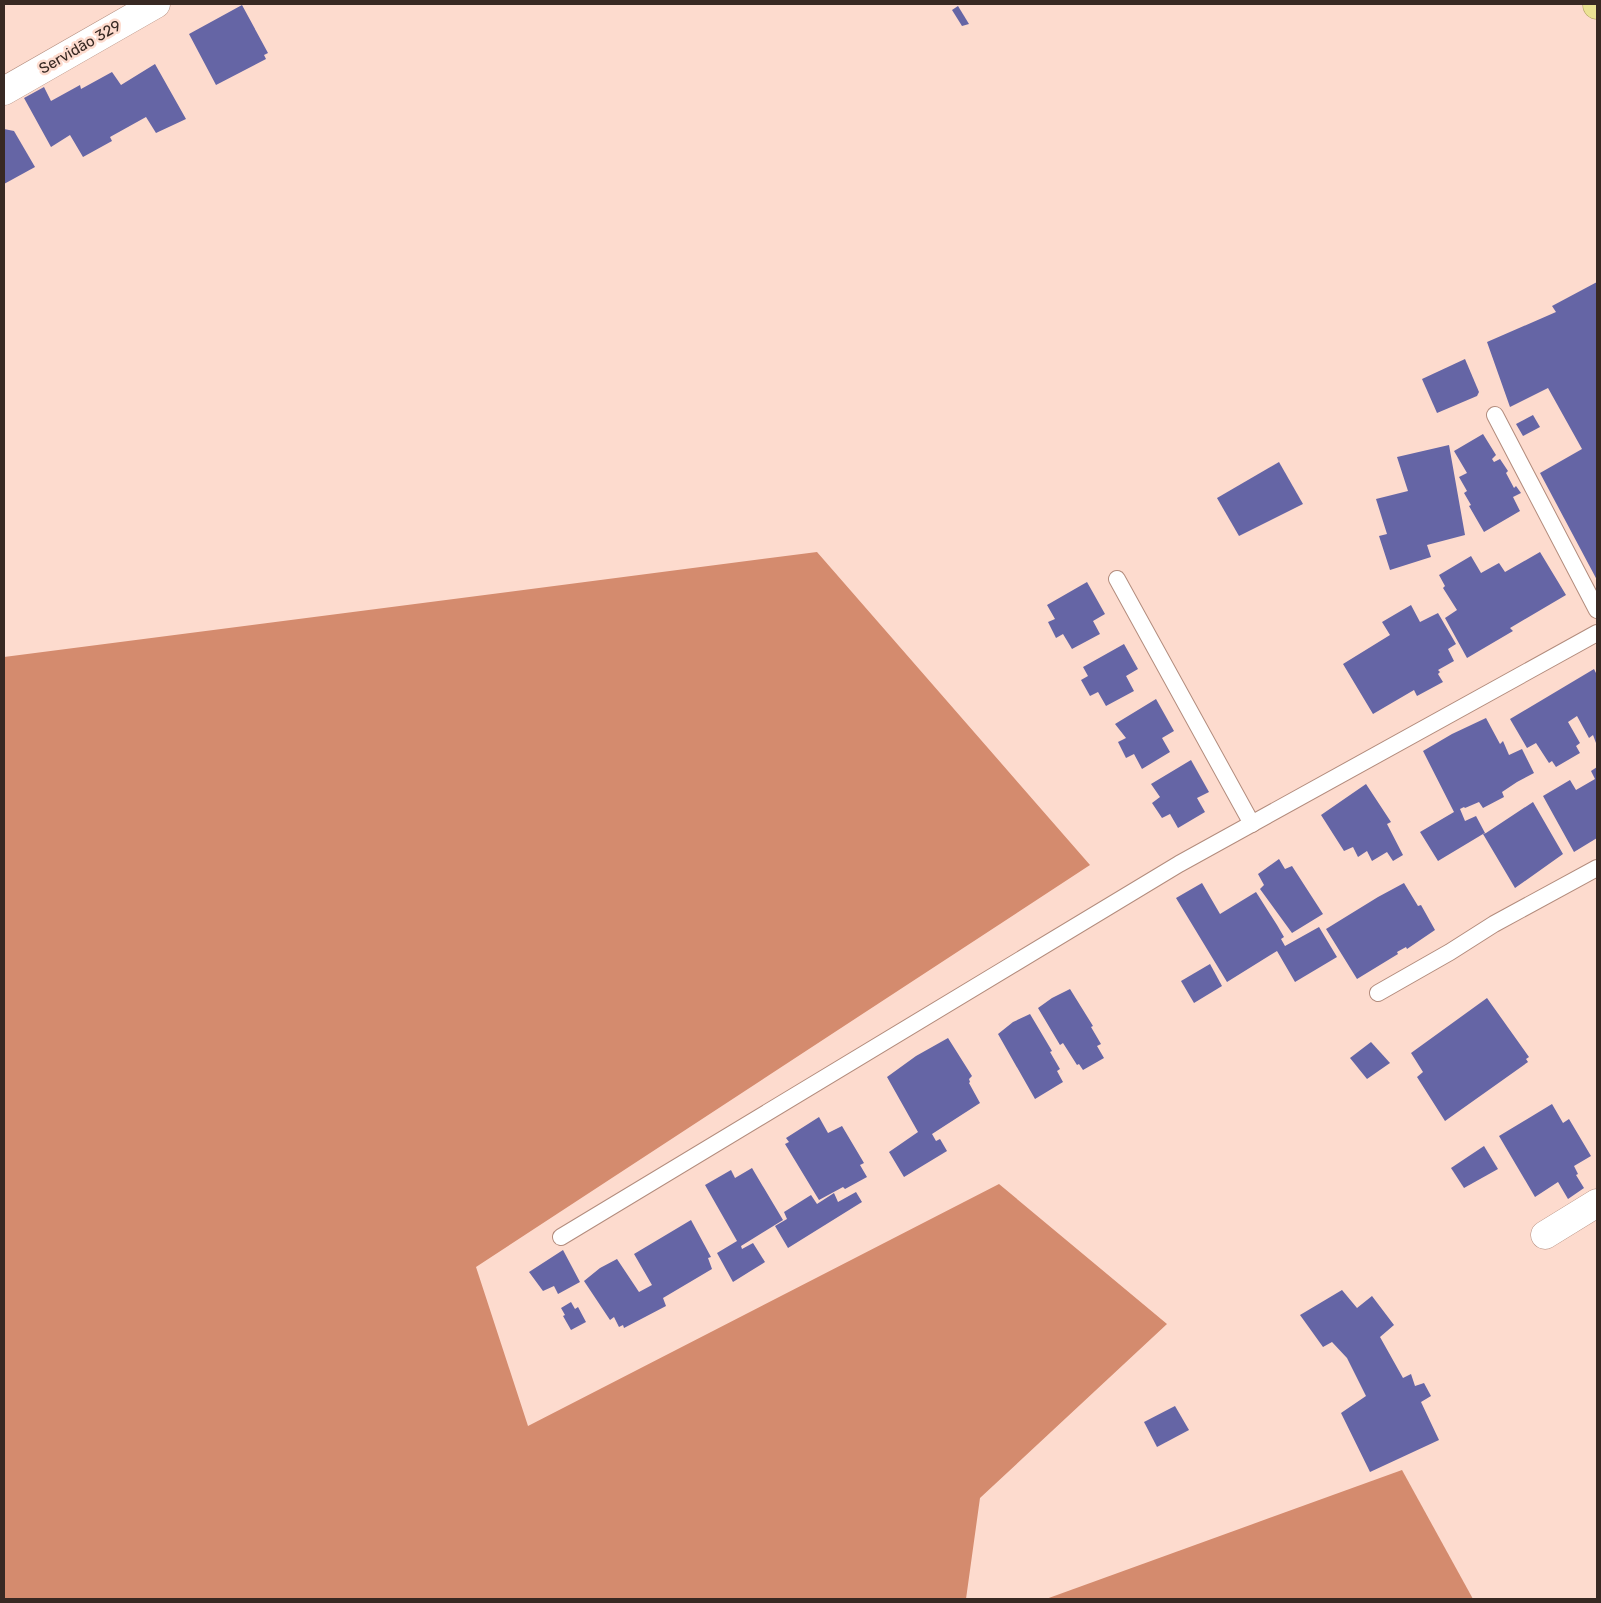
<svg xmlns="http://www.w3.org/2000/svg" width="1601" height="1603" viewBox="0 0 1601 1603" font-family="Rubik,sans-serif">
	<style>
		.forest { fill: #d48b6e }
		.building { fill: #6565a5 }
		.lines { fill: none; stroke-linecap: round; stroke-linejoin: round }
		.service-casing { stroke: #b38c7d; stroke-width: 18 }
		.minor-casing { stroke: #b38c7d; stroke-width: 29 }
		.trunk-casing { stroke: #a99c5c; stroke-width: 29 }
		.service { stroke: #fff; stroke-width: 16 }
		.minor { stroke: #fff; stroke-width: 28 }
		.trunk { stroke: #ebe294; stroke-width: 28 }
		.labels { text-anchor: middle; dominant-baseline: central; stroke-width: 5; stroke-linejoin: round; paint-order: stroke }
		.street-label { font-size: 15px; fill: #382923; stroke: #fddbce }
	</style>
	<rect width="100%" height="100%" fill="#fddbce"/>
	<!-- forest -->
	<g class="forest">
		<path d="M817,552L1090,865L476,1267L528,1426L999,1184L1167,1324L980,1498L966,1599H4V657Z"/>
		<path d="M1402,1470L1473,1599H1046Z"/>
	</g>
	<!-- building -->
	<g class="building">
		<path d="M242,5L268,53L264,55L266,59L216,85L189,34Z"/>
		<path d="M958,6L969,24L962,26L952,10Z"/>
		<path d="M155,64L186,119L156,133L146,117L110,137L112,141L83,157L70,135L51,147L24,98L44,87L51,101L80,85L81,89L112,72L121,85Z"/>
		<path d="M4,129L14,131L35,167L4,184Z"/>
		<path d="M1597,282V580L1540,473L1582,449L1548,388L1510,407L1487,342L1556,312L1552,306Z"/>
		<path d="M1465,359L1479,392L1477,396L1437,413L1422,379Z"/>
		<path d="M1533,415L1540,427L1523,436L1516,424Z"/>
		<path d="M1483,434L1496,455L1492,459L1494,462L1500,459L1508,471L1506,473L1514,488L1516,486L1521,493L1513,497L1520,511L1484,532L1469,506L1471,505L1464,493L1467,491L1459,477L1467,473L1454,451Z"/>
		<path d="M1449,445L1465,535L1427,545L1431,557L1390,570L1379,536L1387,534L1376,499L1408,491L1397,457Z"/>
		<path d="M1279,462L1303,504L1239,536L1217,498Z"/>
		<path d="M1540,552L1566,595L1510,628L1513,631L1467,658L1445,618L1457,610L1443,588L1445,586L1439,575L1471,556L1481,573L1499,563L1505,572Z"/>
		<path d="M1087,582L1105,614L1093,621L1100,634L1072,649L1063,634L1056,638L1048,622L1055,619L1047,605Z"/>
		<path d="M1411,605L1420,622L1438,613L1456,644L1448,649L1454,661L1438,670L1440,672L1438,674L1443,682L1417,696L1414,690L1373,714L1343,664L1390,635L1382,622Z"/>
		<path d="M1124,644L1138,669L1126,676L1134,691L1106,706L1098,692L1090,696L1081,680L1088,676L1083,667Z"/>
		<path d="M1594,669L1597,675V742L1596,743L1593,735L1589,738L1577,716L1568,722L1580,743L1576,746L1580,753L1556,767L1552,761L1549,763L1536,743L1527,748L1510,719Z"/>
		<path d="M1156,699L1174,731L1162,738L1170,752L1142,769L1134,754L1126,758L1118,742L1126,738L1115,724Z"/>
		<path d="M1486,718L1500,744L1503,741L1509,755L1522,749L1534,773L1517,782L1502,792L1504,797L1483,808L1479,802L1465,808L1464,807L1460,809L1465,821L1476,816L1485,833L1483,834L1486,833L1533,802L1563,854L1515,888L1483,834L1438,861L1420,832L1454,812L1423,751L1452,734Z"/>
		<path d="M1191,760L1209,792L1197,798L1205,812L1178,828L1170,814L1162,818L1152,803L1160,797L1151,784Z"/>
		<path d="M1597,767V838L1574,852L1543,796L1570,780L1576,790L1595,779L1591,771Z"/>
		<path d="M1366,784L1391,822L1387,824L1403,855L1393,861L1387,852L1372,861L1367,851L1358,857L1353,847L1344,851L1321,815Z"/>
		<path d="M1279,859L1285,869L1292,866L1323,914L1292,933L1260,889L1264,885L1258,874Z"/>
		<path d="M1202,883L1220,914L1256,892L1277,925L1284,937L1281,939L1285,946L1319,927L1337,957L1295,982L1277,951L1227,982L1176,898Z"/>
		<path d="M1404,883L1418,906L1421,905L1435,930L1407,949L1406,947L1397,952L1398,954L1357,979L1326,929L1378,897Z"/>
		<path d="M1210,964L1222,986L1194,1003L1181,981Z"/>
		<path d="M1070,989L1093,1026L1091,1027L1101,1044L1097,1046L1104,1058L1083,1070L1079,1064L1077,1065L1063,1043L1060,1045L1038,1008L1052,998Z"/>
		<path d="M1487,998L1529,1057L1526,1059L1528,1062L1445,1121L1417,1077L1423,1072L1411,1053Z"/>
		<path d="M1030,1014L1052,1051L1050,1052L1060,1069L1057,1071L1063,1082L1035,1099L998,1034L1013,1022Z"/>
		<path d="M948,1038L972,1076L969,1079L970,1082L969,1083L980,1103L932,1134L936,1141L940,1139L947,1151L904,1177L889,1152L918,1132L887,1077L916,1056Z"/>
		<path d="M1371,1042L1390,1063L1367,1079L1350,1058Z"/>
		<path d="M1552,1104L1563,1123L1569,1119L1591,1156L1574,1166L1578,1174L1576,1175L1584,1188L1568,1199L1558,1182L1535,1197L1499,1136Z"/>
		<path d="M819,1117L828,1133L842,1126L864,1163L860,1165L867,1177L845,1189L843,1187L819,1200L785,1144L789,1142L786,1138Z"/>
		<path d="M1484,1146L1498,1169L1464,1188L1451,1168Z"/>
		<path d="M752,1168L783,1220L741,1246L742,1249L753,1243L765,1262L733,1282L717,1253L737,1241L705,1185L731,1170L735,1178Z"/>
		<path d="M856,1192L862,1202L788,1248L775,1226L787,1219L784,1212L811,1195L817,1204L834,1193L838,1202Z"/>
		<path d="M691,1220L711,1257L708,1258L712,1269L663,1298L666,1306L624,1328L623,1325L619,1327L614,1317L610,1320L584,1281L600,1268L617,1259L639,1292L652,1285L634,1254Z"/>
		<path d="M563,1250L580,1282L558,1294L554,1286L543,1291L529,1272Z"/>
		<path d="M1342,1290L1357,1308L1372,1296L1394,1325L1380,1337L1403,1378L1411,1374L1415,1386L1424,1383L1431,1396L1421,1402L1439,1440L1370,1472L1341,1413L1366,1396L1347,1358L1332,1342L1323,1347L1300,1315Z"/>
		<path d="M571,1302L575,1309L578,1307L586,1322L571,1330L563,1316L565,1315L561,1308Z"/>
		<path d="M1175,1406L1189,1430L1157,1447L1144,1422Z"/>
	</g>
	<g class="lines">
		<defs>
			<g id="service">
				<path d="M1495,415L1597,610"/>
				<path d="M1117,579L1252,824"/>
				<path d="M1378,993L1450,952L1494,924L1597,868"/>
				<path d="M561,1237L1179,864L1597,633"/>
			</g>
			<g id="minor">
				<path d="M4,91L156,4"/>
				<path d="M1545,1235L1597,1203"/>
			</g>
			<path id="trunk" d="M1597,4V5"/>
		</defs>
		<!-- service casing -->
		<use href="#service" class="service-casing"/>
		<!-- minor casing -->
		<use href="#minor" class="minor-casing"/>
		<!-- trunk casing -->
		<use href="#trunk" class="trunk-casing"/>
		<!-- service -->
		<use href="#service" class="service"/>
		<!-- minor -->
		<use href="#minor" class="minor"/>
		<!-- trunk -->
		<use href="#trunk" class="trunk"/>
	</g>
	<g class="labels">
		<!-- street labels -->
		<g class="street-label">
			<text transform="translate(80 47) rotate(-30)">Servidão 329</text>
		</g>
	</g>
	<!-- border -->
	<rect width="1601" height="1603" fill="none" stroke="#382923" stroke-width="10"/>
</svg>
